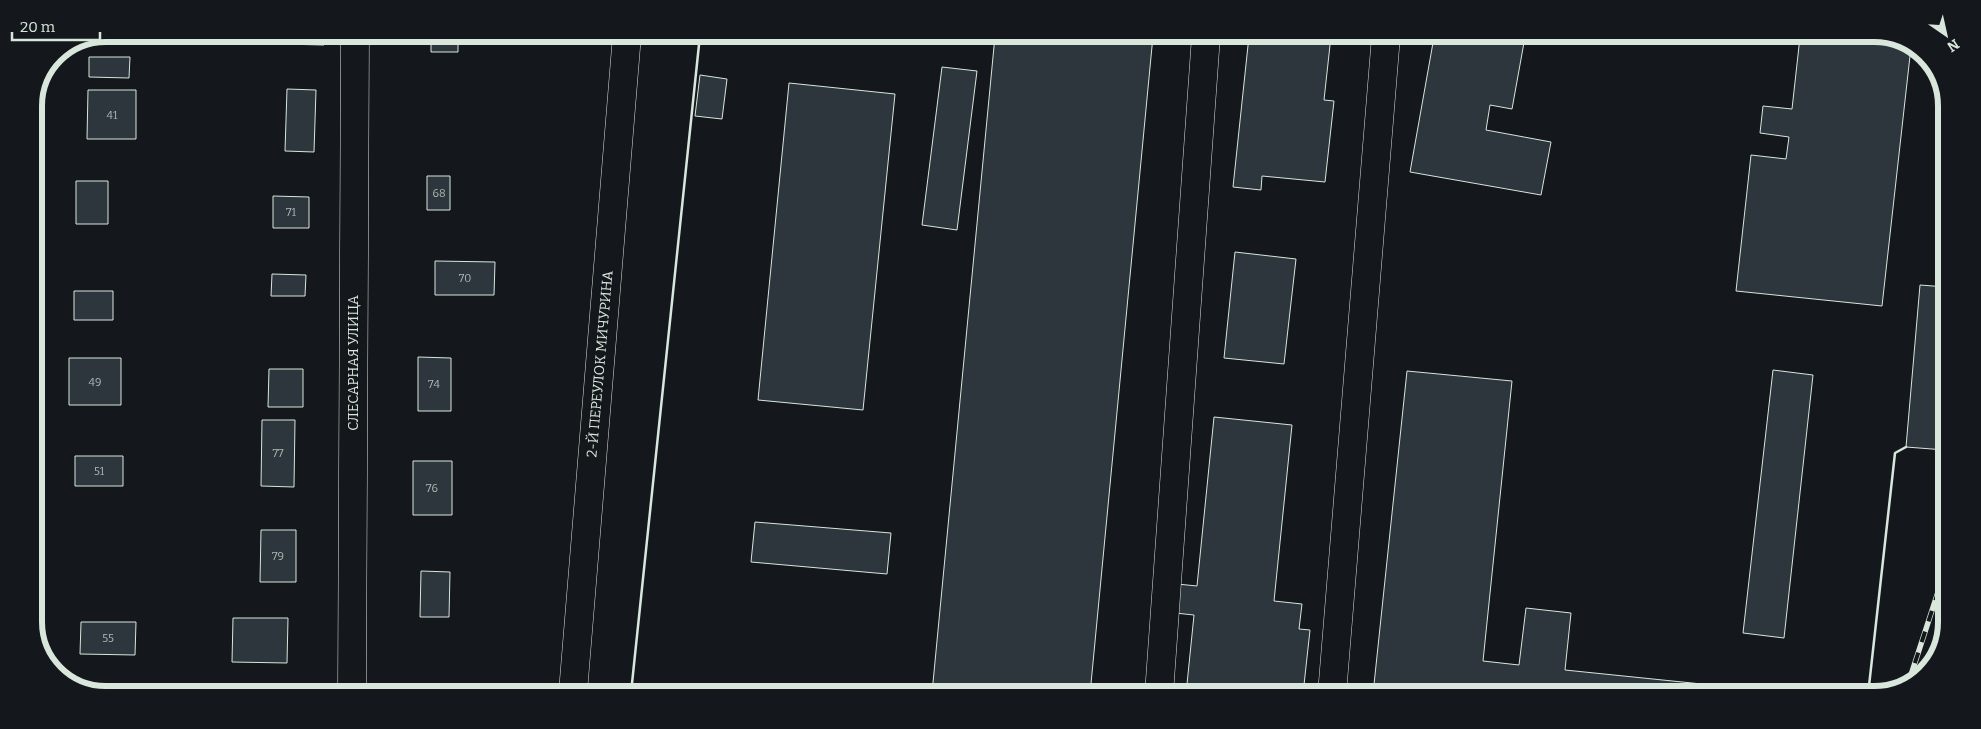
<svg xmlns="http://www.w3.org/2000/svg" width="1981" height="729" font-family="Bitter,serif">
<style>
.building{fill:#2c363c;stroke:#d8e6dc}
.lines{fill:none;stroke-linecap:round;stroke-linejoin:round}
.minor-casing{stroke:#d8e6dc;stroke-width:29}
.minor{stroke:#14181c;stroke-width:28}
.rail-casing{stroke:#d8e6dc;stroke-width:5.5}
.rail{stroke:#14181c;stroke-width:4;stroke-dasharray:11;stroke-linecap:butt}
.wall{stroke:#d8e6dc;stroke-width:2.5}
.labels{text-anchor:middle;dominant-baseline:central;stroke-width:4;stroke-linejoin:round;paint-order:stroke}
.number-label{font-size:11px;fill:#adbab4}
.street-label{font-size:14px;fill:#d8e6dc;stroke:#14181c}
.rim{fill:none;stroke:#d8e6dc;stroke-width:6}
</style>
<rect width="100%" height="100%" fill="#14181c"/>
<path class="building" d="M283 34H324V45L282 44Z
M431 34H458V52H431Z
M995 36H1153L1090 694 932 693Z
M1249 36H1331L1324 100 1334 101 1325 182 1262 176 1261 190 1233 187Z
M1434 37H1525L1512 109 1490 105 1486 130 1551 142 1541 195 1410 172Z
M1800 37 1897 38 1911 47 1882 306 1736 291 1751 155 1786 159 1789 137 1760 133 1763 106 1792 109Z
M89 57H130L129 78 89 77Z
M942 67 977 71 957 230 922 225Z
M700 75 727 79 722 119 695 116Z
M789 83 895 94 863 410 758 400Z
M287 89 316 90 314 152 285 151Z
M88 90H136V139H87Z
M427 176H450V210H427Z
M76 181H108V224H76Z
M273 196 309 197V228H273Z
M1235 252 1296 259 1284 364 1224 358Z
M435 261 495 262 494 295H435Z
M272 274 306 275 305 296H271Z
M1920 285 1946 287 1945 450 1906 447Z
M74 291H113V320H74Z
M418 357 451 358V411H418Z
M69 358H121V405H69Z
M269 369H303V407H268Z
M1773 370 1813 375 1784 638 1743 633Z
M1407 371 1512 381 1483 661 1519 665 1526 608 1571 613 1565 670 1780 692V695H1523L1524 690 1478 686 1477 694H1373Z
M1214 417 1292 425 1274 601 1302 604 1299 629 1310 630 1303 694H1186L1194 615 1175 613 1177 584 1197 586Z
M262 420H295L294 487 261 486Z
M75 456H123V486H75Z
M413 461H452V515H413Z
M755 522 891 533 887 574 751 562Z
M261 530H296V582H260Z
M421 571 450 572 449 617H420Z
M233 618H288L287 663 232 662Z
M81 622H136L135 655 80 654Z"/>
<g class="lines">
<defs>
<path id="minor" d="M352 692 355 34
M573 692 627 35
M1159 694 1206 36
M1332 694 1386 36"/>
</defs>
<use href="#minor" class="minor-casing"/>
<use href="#minor" class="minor"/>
<defs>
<path id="rail" d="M1908 684 1939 589 1944 568"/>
</defs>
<use href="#rail" class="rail-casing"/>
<use href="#rail" class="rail"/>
<path class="wall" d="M631 693 700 35
M1868 695 1895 453 1906 447"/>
</g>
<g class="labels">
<g class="number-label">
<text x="112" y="115">41</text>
<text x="439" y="193">68</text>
<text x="291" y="212">71</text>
<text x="465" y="278">70</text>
<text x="95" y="382">49</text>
<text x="434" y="384">74</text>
<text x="278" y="453">77</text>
<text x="99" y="471">51</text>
<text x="432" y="488">76</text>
<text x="278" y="556">79</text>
<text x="108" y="638">55</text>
</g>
<g class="street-label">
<text transform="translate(353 363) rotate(-90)">СЛЕСАРНАЯ УЛИЦА</text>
<text transform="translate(600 364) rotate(-85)">2-Й ПЕРЕУЛОК МИЧУРИНА</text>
</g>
</g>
<path d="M0 0H1981V729H0ZM106 42H1874A64 64 0 0 1 1938 106V622A64 64 0 0 1 1874 686H106A64 64 0 0 1 42 622V106A64 64 0 0 1 106 42Z" fill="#14181c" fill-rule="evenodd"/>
<path class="rim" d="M106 42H1874A64 64 0 0 1 1938 106V622A64 64 0 0 1 1874 686H106A64 64 0 0 1 42 622V106A64 64 0 0 1 106 42Z"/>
<g transform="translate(1946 35) rotate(146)" stroke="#14181c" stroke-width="4" paint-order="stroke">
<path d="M0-4L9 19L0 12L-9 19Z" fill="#d8e6dc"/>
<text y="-8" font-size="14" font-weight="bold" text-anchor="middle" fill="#d8e6dc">N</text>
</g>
<path d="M12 32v8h88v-8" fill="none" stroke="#d8e6dc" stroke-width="2.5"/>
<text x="20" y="32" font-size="15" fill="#d8e6dc" stroke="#14181c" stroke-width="4" paint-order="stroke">20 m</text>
</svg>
